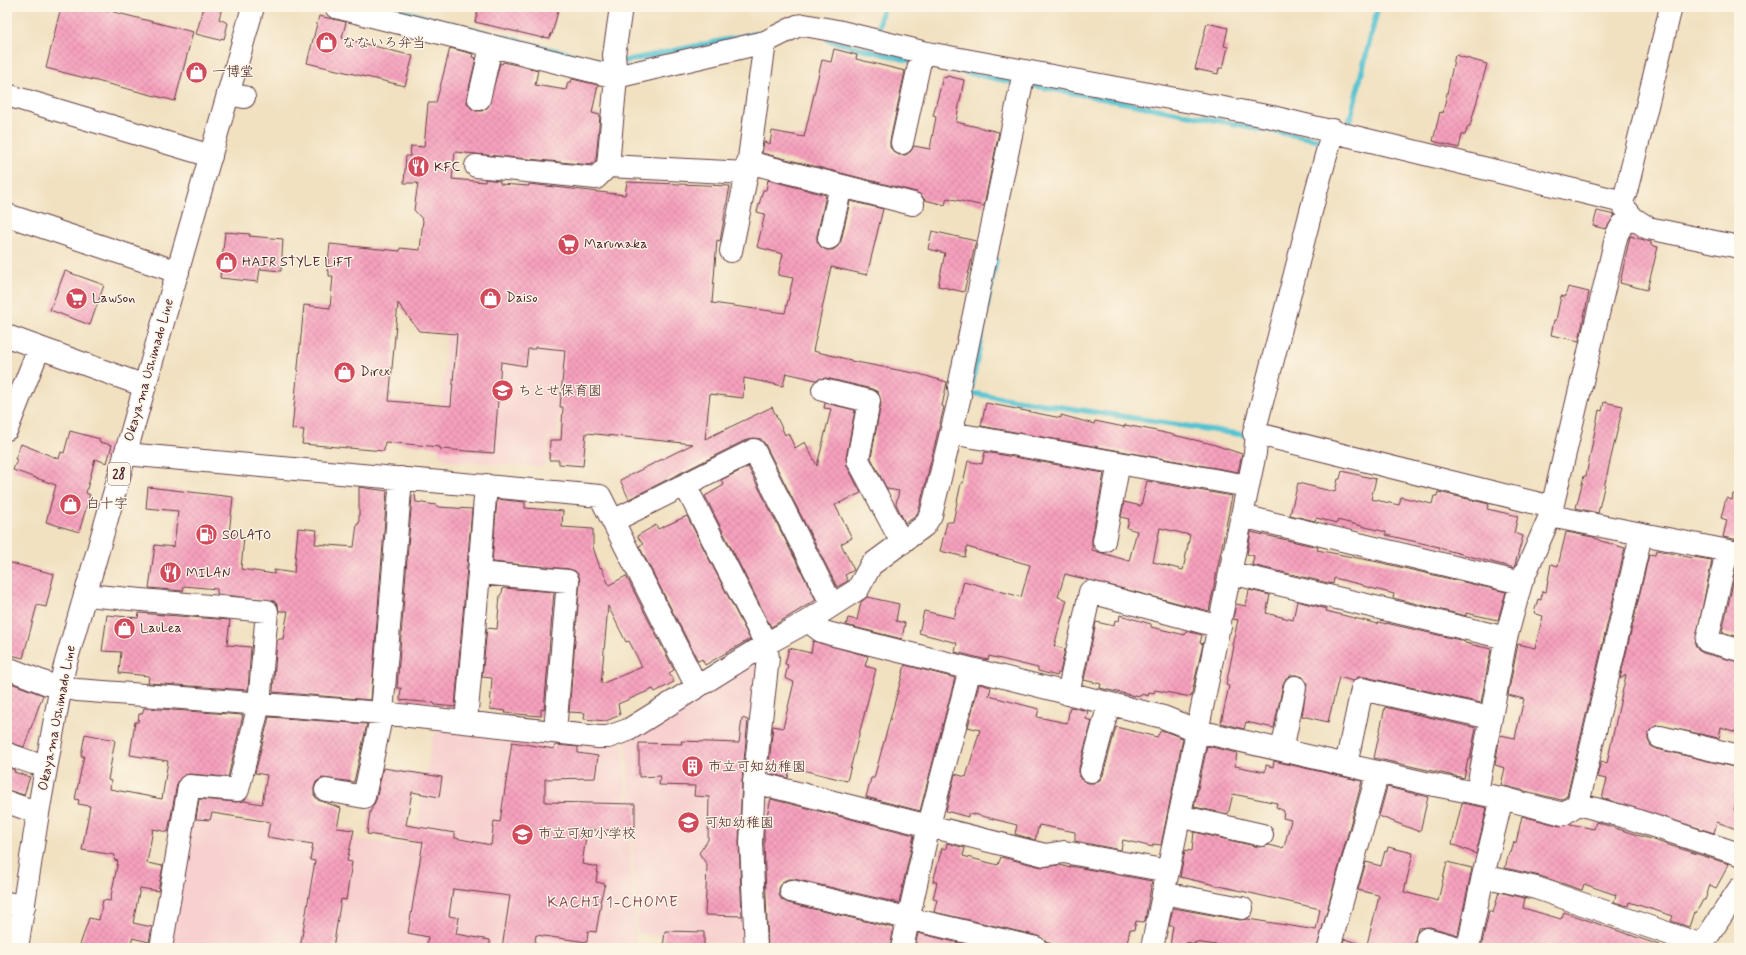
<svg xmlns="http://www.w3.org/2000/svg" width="1746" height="955" font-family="Mynerve,'Klee One',sans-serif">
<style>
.built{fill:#f7d0cf}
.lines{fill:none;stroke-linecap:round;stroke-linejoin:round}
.stream{stroke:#57c3d1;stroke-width:5.5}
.building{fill:url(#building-cross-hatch);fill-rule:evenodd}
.minor-casing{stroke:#633c42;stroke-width:24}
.major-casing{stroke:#633c42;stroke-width:24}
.minor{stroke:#fff;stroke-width:22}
.major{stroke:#fff;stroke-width:22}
.labels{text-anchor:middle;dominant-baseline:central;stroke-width:3;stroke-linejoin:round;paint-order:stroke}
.shield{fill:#fcf5e5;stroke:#7f5f63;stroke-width:1}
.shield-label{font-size:13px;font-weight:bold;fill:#4a1f2b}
.poi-label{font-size:14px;fill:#4a1f2b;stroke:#fcf5e5;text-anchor:start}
.street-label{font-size:14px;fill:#4a1f2b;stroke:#fcf5e5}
.neighbourhood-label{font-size:15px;letter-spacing:1px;fill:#864c5e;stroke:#fcf5e5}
</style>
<defs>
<pattern id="building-cross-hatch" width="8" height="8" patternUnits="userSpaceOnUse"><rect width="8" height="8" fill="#f6a0bd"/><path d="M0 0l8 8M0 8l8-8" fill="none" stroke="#d489a3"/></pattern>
</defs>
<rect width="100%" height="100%" fill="#fcf5e5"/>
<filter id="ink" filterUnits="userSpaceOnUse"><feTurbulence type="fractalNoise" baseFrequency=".025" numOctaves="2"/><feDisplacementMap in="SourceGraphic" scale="8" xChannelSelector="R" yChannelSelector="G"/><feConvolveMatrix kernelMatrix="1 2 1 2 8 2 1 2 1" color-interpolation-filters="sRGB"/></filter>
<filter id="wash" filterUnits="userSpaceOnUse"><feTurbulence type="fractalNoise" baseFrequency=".012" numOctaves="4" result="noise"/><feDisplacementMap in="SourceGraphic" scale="16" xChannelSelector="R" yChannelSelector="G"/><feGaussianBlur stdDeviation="0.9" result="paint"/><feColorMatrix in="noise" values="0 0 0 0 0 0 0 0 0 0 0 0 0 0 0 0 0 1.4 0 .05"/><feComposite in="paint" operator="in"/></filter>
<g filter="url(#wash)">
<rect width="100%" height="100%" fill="#f1e1c1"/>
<path class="built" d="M447 333 505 336 567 344 557 438 548 437 547 457 546 463 542 467 451 461 442 457 438 453Z
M760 661 748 947 638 933 626 740Z
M440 731 506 737 623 742 636 948H562L546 946 545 948H167L191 814 238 822 279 826 394 845 403 842 414 844 433 736Z"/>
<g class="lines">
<path class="stream" d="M385 7 609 64
M878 30 883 7
M828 40 916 62
M620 62 754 34
M925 64 1018 83
M1027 84 1325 141
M1349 124 1378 7
M970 393 1251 436
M970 395 996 260"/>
</g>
<g id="blocks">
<path class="building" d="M61 7H94L193 32 175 101 46 68Z
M204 7H222L219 19 228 23 224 39 221 38 220 40 196 34Z
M479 7H559L552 34 551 33 550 38 543 37V38L475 22Z
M319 16 346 22 342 38 413 56 405 86 307 63Z
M1207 23 1228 28 1224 46 1228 47 1223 68H1219L1218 74 1195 69Z
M450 48 473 54 472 57 476 58 467 97V103L471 108 476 111H482L488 107 500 63 502 64 503 62 538 70 535 85 566 90 568 82H571L572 79 598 85 592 113 600 115 596 160 591 165 455 152 452 179 485 182V179L500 181V184L529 186V184L625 195 627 182 730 186 720 241 717 240 712 303 785 313 793 278 778 275 783 254 757 247 765 214 757 212 763 190H766L768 180 826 195 817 236V242L821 247 826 250H833L838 246 841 241 850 201 883 209 867 275 831 267 813 351 851 360V361L919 374 947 382 942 406 944 407 919 510 915 517 905 523 896 504 899 491 887 489 871 458 881 403 878 392 872 389 826 378 816 380 786 373 783 386 744 378 743 398 710 394 705 439 772 407 785 435 788 433 795 448 805 442 817 466 831 409 824 408 825 403 855 410 846 458 847 466 861 493 835 505 852 538 841 544 854 570 845 575 848 581 837 587 765 444 761 439 754 438 748 439 629 499 620 480 693 444 586 433 583 466 559 464V460H549L550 440H561L563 407H560L565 350 535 347V349H528L526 366 501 362 494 453 440 449V447L385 442 384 451 302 444 304 430 292 429 304 305 330 308 333 276H329V271H327L330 244 400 251V248L420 250 423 220 414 210 418 183H404L406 156H410L411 146 424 147 428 103H436ZM398 303 419 331 457 334 451 406 389 401Z
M834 49 857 55 856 59 905 71 890 141V147L894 152 899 155H906L911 151 914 146 930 149 936 117 933 116 943 77 946 78 947 76 964 80 956 122 999 132 984 206 947 198 945 205 925 200 921 195 916 192 762 153 764 142 770 144 772 131 804 137 822 60 831 62Z
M1455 55 1487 64 1470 126H1468L1465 135H1462L1459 148 1433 141 1440 112 1443 113Z
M1597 211 1615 215 1606 229 1593 226Z
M932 231 976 241 964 292 938 286 945 253 928 249Z
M225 232 250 234 249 236 283 239 281 271 260 269 258 282 220 278Z
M1630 236 1651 242V245L1658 247 1647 290 1620 283Z
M65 271 104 285 90 325 50 310Z
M1568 287 1589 292 1579 341 1551 335 1554 320H1556L1561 296 1565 297Z
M1604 402 1623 406 1598 513 1576 508 1584 476H1586L1599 410 1602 411Z
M986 403 1061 418V415L1094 424 1095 421 1124 427 1125 425 1152 430 1212 444 1242 454 1238 472 981 426Z
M70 431 100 439 99 442 112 445 107 463 95 459 86 493 90 495 79 532 46 522 56 485 13 470 17 460 15 459 21 444 59 459 61 452 64 453Z
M985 452 1104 473 1092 539V550L1129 561 1137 531 1127 528 1129 519 1121 517 1124 502 1141 506 1147 481 1232 496 1209 611 1065 574 1058 597 1067 600 1054 646 1065 649 1060 673H1058L1057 676 1038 671V668L989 656 988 660 955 652 957 643 919 633 924 611 954 618 964 581 1021 597 1030 565 967 547 965 557 940 551 947 522H953L961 483H963L968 461 982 464ZM1160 528 1190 535 1183 570 1153 562Z
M748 467 816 600 771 627 705 496 724 485 721 480Z
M1342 471 1376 479 1371 499 1399 505 1401 497 1432 504 1434 496H1437L1438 492 1489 504 1487 509 1518 516 1514 533 1523 536 1514 568 1439 548V547L1386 535V532L1337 520V523L1316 518 1315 521 1290 515 1298 483 1335 492 1338 479H1340Z
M148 487 233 497 229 534 244 536 241 569 274 574V570L294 573 298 528 317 530 315 544 354 547 357 524H359V487L387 491 371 700 273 692 277 641 279 639H283L288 611H279L278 605 274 601 217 594V589L184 586 183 591 149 588 155 545 174 547 178 511 146 508Z
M1733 494 1739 495V540L1723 537 1727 520 1721 518 1726 498 1732 500Z
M415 495 416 502 436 505 438 507 472 509 455 707 435 705 434 703 400 700 401 688H397L412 496Z
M497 499 525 502V508L563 511 562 527 593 529V547L600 568 601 567 609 585 626 576 674 670 669 673 674 682 655 692 653 689 618 704 620 715 606 721 584 719 585 713 569 712 580 582 579 576 575 571 569 569 492 562ZM608 606 626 642 629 641 642 667 601 684Z
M687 516 750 639 705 665 702 659 698 661 696 657 639 546 643 544 637 536 656 525 658 529Z
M1251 532 1318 547 1317 550 1378 562 1506 592 1498 620 1466 613V616L1393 598 1394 594 1363 586V585L1334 578 1333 584 1252 565 1254 556 1247 554Z
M1566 532 1593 537 1601 541 1625 548 1567 796 1561 800 1501 785 1505 768 1495 765 1500 735 1515 738 1524 699 1508 695 1518 644 1535 648 1543 616 1534 613 1538 599 1541 600 1542 591 1546 592 1551 564 1558 566Z
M1657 550 1692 558 1693 557 1712 560 1695 644 1698 650 1703 653 1739 662V731L1736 730V732L1721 727 1719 738 1657 725 1651 729 1648 734V740L1651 746 1657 749 1738 768 1736 778 1739 779V791L1734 810 1739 812V830L1717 822 1714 833 1602 798 1607 779 1597 777 1601 761 1607 763 1626 675 1620 679 1649 554 1655 555Z
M7 562 54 574 46 607 37 605 23 658 7 654Z
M1737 565H1739V637L1722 632Z
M503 588 554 592 544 710 541 709V716L505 713 506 711 490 709 492 678 482 677 487 628 497 629 500 595 502 593Z
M1249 590 1270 595 1266 613 1293 620 1297 601 1327 609 1326 611 1378 624 1379 622 1386 624V623L1460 640 1465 642V643L1491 649 1481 703 1365 677H1358L1353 681 1339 677 1328 722 1302 716 1307 683 1303 677 1297 675H1291L1286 678 1283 684 1274 728 1246 722 1244 729 1221 723 1229 686 1226 685 1234 646H1232L1238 620 1233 619 1236 604 1246 606Z
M867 597 899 604 896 621 905 623 902 639 846 625 848 618 857 620 861 602Z
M139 613 230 620 227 645 251 647 248 690 148 683 149 676 119 673 121 652 102 651 107 615 138 618Z
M1120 615 1151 624V627L1185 635 1186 631 1202 635 1200 643 1203 644 1191 697 1155 690 1154 693 1149 692 1148 696 1142 694 1141 696 1135 695V696L1100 688 1101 684 1084 680 1096 622 1114 626 1115 620 1119 621Z
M813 641 868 656 865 666 876 669 847 781 790 767 788 778 768 773 773 726 783 728 794 682 785 678 788 665 785 664 789 648 811 653Z
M905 665 955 678 920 811 866 797 871 778H874Z
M11 683 43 695 24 747 7 742V696Z
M979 684 991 687 989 696 1039 709 1037 717 1067 723 1070 707 1088 711 1086 719 1092 721 1079 768V775L1082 780 1088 783H1095L1100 780 1103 775 1116 727 1157 737 1161 730 1183 738 1161 845 1153 844V847L1123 840 1121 850 1075 841V832L1039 825 1035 840 1015 834 1017 825 974 814V815L968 814V817L946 811 955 774 966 777 980 730 968 727Z
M1385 707 1476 728 1470 759H1468L1464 778 1374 758Z
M144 708 243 715 228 777 190 774 184 775 177 784 168 832 153 829 147 863 163 866 158 891 140 888 133 923 152 927 149 942 132 938 131 948H79L89 918 99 920 103 900 110 901 118 861 114 860 115 855 82 850 90 806 78 804 79 800 75 799 84 756H81L85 734 115 740 108 780 111 781 110 789 162 799 168 761 130 755 135 722H138L139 714H142Z
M269 717 367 724 354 782 322 778 316 782 314 788V795L318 800 341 808 337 828 354 830 347 861 352 862 346 900 341 899 333 948H300L315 861 310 860 313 844 267 837 270 822 212 813 210 820 196 819 199 799 237 802 244 801 262 804 267 775 255 773Z
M742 718 748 720 742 781 739 842 742 916 705 915 707 865 699 853 708 840 709 797 694 796 695 786 659 785 660 776 639 777V743L682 744 681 741 739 743Z
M512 742 554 749 555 745 578 747V753L598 756 595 778 545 779V802L635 804V830H587L582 864 598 867 596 882 605 884 600 902 601 903 596 932 588 931 587 942 536 935 534 948H502L510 896 453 889 449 916 459 918 456 934 490 940V948H426L428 937 408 933 423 842 367 834 370 812 376 800 383 768 442 777 439 797 412 792 406 825 455 833V838L491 845 494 821 500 822Z
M1207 746 1237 753 1235 766 1265 772 1266 765 1273 767 1274 761 1362 781 1317 948H1223L1224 946 1195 942V944L1187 942 1186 948 1170 946 1173 926H1169L1173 908 1240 920 1248 919 1316 930 1320 909 1180 877 1185 850 1192 851 1194 832 1259 847 1269 845 1281 848 1284 847 1291 820 1283 818 1284 811 1276 807 1277 803 1233 794 1228 814 1194 807Z
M7 767 15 770 14 772 30 777 24 795 7 790Z
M1387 787 1428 797 1420 832 1379 816Z
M771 799 914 835 899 903 794 879H788L782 882 779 889V895L782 900 788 903 894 928 890 948H768L764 843V828Z
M1462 803 1487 808 1476 854 1452 844Z
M1522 816 1560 826 1570 824 1594 829 1596 822 1729 864 1716 888 1710 885 1705 900H1703L1696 913 1694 912 1689 927 1671 921 1673 916 1629 902 1628 906 1614 902 1616 895 1584 884 1582 890 1540 876 1505 868 1509 852 1511 853 1514 842 1516 843Z
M947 843 965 848 963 856 998 865 1001 857 1042 867 1060 865 1070 868V866L1152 881 1145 920 1144 922 1136 921 1134 930 1130 929 1126 948H1063L1046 942 1039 936 934 912 937 900 933 899 937 882H933L942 848 946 849Z
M1388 847 1413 853 1404 892 1438 901 1447 862 1472 868 1458 935 1430 927 1418 928 1413 948H1366L1379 897 1378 895 1358 890 1366 862 1381 866 1385 851 1387 852Z
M1499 892 1525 898 1523 908 1561 919 1564 912 1659 945V948H1481L1489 911 1493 913Z
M665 931 704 932V948H663Z
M918 933 971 946V948H915Z
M1344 939 1358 943 1357 948H1342Z"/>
</g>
</g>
<g filter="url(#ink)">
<use href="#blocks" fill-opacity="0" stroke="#633c42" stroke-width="1"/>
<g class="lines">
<defs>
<path id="minor" d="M336 7 616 77 765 42 797 26 804 25 837 31 922 52 1272 117 1615 200 1621 203 1633 218 1648 228 1739 247
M228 94 244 97
M7 95 211 156
M479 99 491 47
M1333 130 1316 192 1254 433 1552 507
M902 143 922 52
M748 162 913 204
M476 166 596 178 608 166 747 173 765 42
M608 166 616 77 614 55 621 7
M1621 203 1626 192 1671 7
M7 215 178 272
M829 238 841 186
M731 251 747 173
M7 336 145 386
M823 390 869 401 858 460 902 543
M7 429 39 348
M951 433 1248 486
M125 454 600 496 697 687
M486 485 479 573 568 581 555 731
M685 485 766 644 768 658 754 782 751 843 756 948
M1242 516 1521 583
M1550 516 1739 553
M613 521 754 450 832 605
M1104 541 1119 463
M1727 551 1707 641 1739 650
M1231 573 1506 638
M85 595 267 611 259 704 238 790 189 786 161 948
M808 621 821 631 831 634 1163 717 1198 731 1434 785 1502 798 1563 814 1578 804 1641 535
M7 668 48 684 77 690 382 713 598 737H608L628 730 766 644 808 621 858 589 871 565 924 526 931 515 960 396 959 387 1024 72
M1068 694 1090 592 1220 627
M466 722 479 573
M1660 737 1739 756
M1282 750 1295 687
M7 754 33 763 46 765
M1346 765 1362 689 1491 718
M1091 771 1109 704
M754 782 1045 855 1064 852 1168 871
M326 790 364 797 382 713 401 478
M1477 792 1506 638 1521 583 1550 516 1617 234 1623 224 1633 218
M1502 798 1483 876 1536 888 1702 945
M7 802 38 813
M1578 804 1632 819 1739 854
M1179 816 1262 835
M791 891 1036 948
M1163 893 1242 908
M7 903 24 906
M1427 939 1459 948
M902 948 929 825 970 669
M1152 948 1255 453 1257 434
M1329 948 1378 772
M1468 948 1483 876
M1700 948 1739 889"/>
<path id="major" d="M17 948 38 813 64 669 253 7"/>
</defs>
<use href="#minor" class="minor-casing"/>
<use href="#major" class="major-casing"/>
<use href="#minor" class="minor"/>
<use href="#major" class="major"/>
</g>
</g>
<defs>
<symbol id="shop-disc" viewBox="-11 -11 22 22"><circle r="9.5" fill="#d1495b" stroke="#fcf5e5"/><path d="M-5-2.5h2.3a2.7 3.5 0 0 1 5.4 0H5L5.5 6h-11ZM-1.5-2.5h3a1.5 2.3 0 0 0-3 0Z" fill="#fff"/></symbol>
<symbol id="restaurant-disc" viewBox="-11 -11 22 22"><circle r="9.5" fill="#d1495b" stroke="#fcf5e5"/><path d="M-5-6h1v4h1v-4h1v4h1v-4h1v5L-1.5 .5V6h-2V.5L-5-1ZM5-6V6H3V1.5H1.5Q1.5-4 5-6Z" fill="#fff"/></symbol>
<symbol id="supermarket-disc" viewBox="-11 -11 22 22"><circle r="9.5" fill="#d1495b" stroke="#fcf5e5"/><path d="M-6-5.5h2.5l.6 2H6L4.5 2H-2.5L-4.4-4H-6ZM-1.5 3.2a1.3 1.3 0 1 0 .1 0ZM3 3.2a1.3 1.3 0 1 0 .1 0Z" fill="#fff"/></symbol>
<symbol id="school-disc" viewBox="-11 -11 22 22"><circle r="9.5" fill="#d1495b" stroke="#fcf5e5"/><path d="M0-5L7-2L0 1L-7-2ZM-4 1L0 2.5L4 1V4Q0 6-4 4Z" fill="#fff"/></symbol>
<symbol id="fuel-disc" viewBox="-11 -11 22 22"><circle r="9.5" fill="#d1495b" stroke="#fcf5e5"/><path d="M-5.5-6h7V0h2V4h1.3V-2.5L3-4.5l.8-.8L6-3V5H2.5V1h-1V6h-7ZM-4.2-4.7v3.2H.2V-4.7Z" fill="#fff"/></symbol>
<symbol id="building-disc" viewBox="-11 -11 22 22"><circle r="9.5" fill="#d1495b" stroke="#fcf5e5"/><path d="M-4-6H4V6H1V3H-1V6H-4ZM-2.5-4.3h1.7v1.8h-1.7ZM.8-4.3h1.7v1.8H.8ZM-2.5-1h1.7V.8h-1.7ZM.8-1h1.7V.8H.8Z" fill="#fff"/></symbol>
</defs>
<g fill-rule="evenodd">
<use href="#shop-disc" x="314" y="30" width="25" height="25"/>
<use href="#shop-disc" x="184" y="60" width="25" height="25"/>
<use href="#restaurant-disc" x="406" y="154" width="25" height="25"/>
<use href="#supermarket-disc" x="556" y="232" width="25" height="25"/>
<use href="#shop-disc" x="214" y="250" width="25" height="25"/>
<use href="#supermarket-disc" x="64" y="286" width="25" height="25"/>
<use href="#shop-disc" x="478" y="286" width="25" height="25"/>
<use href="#shop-disc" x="332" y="360" width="25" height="25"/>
<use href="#school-disc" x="490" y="378" width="25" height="25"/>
<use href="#shop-disc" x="58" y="492" width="25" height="25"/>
<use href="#fuel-disc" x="194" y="522" width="25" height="25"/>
<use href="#restaurant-disc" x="158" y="560" width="25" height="25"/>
<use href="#shop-disc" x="112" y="616" width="25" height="25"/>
<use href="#building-disc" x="680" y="754" width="25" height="25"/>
<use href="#school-disc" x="676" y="810" width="25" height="25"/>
<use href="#school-disc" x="510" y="822" width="25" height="25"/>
</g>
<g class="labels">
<rect class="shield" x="108" y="463" width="22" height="22" rx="3"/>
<g class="shield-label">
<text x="119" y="474">28</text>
</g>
<g class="poi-label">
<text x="342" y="43">なないろ弁当</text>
<text x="212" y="72">一博堂</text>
<text x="434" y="167">KFC</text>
<text x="584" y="244">Marunaka</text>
<text x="242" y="262">HAIR STYLE LiFT</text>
<text x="92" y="298">Lawson</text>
<text x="506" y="298">Daiso</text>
<text x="360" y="372">Direx</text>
<text x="518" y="391">ちとせ保育園</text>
<text x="86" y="504">白十字</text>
<text x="222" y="535">SOLATO</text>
<text x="186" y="573">MILAN</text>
<text x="140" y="628">LauLea</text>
<text x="708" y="767">市立可知幼稚園</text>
<text x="704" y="823">可知幼稚園</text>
<text x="538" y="834">市立可知小学校</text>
</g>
<g class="street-label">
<text transform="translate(149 370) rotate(-74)">Okayama Ushimado Line</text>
<text transform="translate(57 718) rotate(-79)">Okayama Ushimado Line</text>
</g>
<g class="neighbourhood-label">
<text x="613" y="903">KACHI 1-CHOME</text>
</g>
</g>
<rect width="1746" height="955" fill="none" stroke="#fcf5e5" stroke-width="24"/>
</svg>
